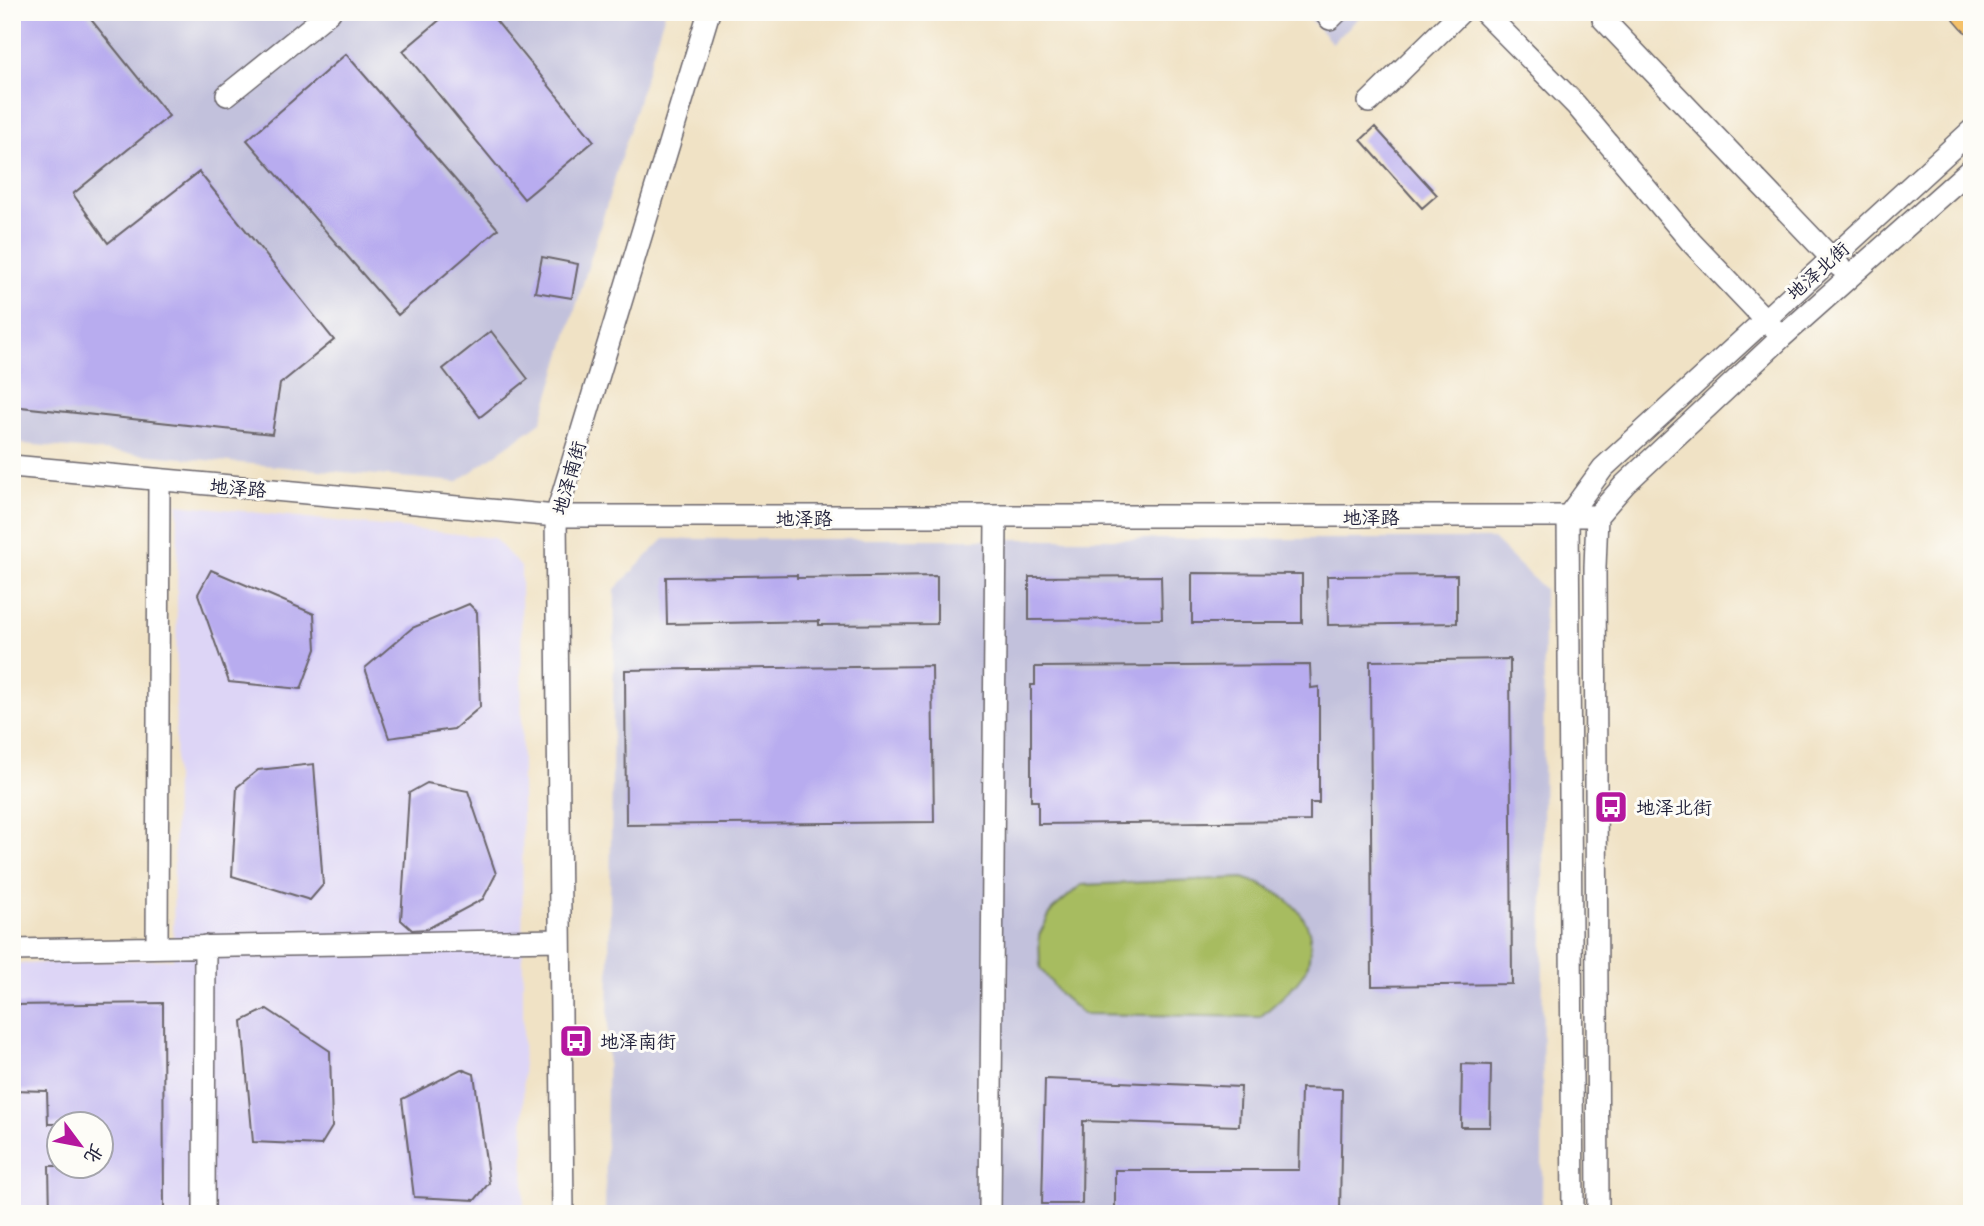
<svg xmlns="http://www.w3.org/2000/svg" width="1984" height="1226" font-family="'Shantell Sans','LXGW WenKai TC',sans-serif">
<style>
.built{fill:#ddd5f6;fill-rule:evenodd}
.industrial{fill:#c2c1dc}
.green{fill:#a7bc61;stroke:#646f4e;stroke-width:2}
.building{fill:#b8acef}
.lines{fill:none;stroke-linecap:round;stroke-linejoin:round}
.minor-casing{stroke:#6a656b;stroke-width:24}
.major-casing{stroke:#6a656b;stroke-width:29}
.minor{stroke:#fff;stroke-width:21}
.major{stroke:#f5c16b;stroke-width:26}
.labels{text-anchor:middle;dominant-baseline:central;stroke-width:6;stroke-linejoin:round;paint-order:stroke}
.street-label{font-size:19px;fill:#22223b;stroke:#fdfcf7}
.poi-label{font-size:19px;fill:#22223b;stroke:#fdfcf7;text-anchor:start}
</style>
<rect width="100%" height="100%" fill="#fdfcf7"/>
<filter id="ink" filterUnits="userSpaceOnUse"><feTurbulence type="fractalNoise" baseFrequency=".0143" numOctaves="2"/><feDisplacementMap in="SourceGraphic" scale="14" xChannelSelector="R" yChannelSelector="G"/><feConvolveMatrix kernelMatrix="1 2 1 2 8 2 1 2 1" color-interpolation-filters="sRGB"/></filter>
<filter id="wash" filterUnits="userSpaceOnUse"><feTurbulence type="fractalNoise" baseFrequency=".00686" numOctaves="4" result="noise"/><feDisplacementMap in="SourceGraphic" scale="28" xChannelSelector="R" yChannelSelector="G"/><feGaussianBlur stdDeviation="1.57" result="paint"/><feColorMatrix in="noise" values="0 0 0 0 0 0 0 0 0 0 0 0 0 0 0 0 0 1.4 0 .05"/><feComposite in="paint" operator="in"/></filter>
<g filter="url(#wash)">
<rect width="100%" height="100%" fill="#f0e2c5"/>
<path class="built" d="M178 504 494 538 521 567 524 1214H12V964L173 959ZM60 1124H102V1166H60Z"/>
<path class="industrial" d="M12 12H665L541 422 457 482 12 443Z
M1304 12H1365L1332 43Z
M664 539H1493L1544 589 1542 1214H605L615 589Z"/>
<path class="green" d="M1243 878C1276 888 1315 911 1310 950 1309 957 1309 966 1305 971 1293 989 1276 1003 1260 1017L1083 1014 1061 995 1040 968 1039 935 1052 910 1081 885Z"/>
<g id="blocks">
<path class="building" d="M12 12H85L169 116 73 194 108 243 199 172 334 340 280 384 272 434 12 406Z
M449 12H489L594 141 524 199 403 51Z
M346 54 498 229 398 315 247 140Z
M1375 127 1437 195 1422 208 1361 140Z
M542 257 578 264 572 298 535 292Z
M491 331 528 379 480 417 443 369Z
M211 570 314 614 316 649 301 689 229 682 198 594Z
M1192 573 1302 574V623H1192Z
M797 575V578L937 576V624L819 625V621L667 624 666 577Z
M1457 575V623L1328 625 1327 576Z
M1161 576 1162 619 1029 620V577Z
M469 604 477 612 480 707 454 729 389 738 365 668 412 628Z
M1510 659 1512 984 1372 986 1370 661Z
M1310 665 1311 688 1319 687V803H1310V821L1038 824V801H1031V685H1035V667Z
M932 666 934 822 626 825 625 670Z
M314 764 323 885 310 900 232 876 237 787 258 770Z
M427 783 468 791 496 874 483 899 427 929 412 930 401 920 409 793Z
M163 1003 164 1214H50L49 1166H102V1124H48L47 1091 12 1090V1005Z
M267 1009 330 1051 332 1127 321 1145 253 1142 242 1021Z
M1462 1064 1491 1065 1490 1127H1461Z
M461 1069 474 1074 489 1183 475 1200 414 1197 402 1099Z
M1045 1079 1241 1087 1239 1126 1083 1121 1082 1204H1042Z
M1301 1088 1342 1089 1340 1214H1115V1170H1299Z"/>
</g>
</g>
<g filter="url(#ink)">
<use href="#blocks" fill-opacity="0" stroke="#6a656b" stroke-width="2"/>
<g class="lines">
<defs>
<path id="minor" d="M1324 12 1330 19 1337 12
M1484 12 1576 105 1691 242 1773 328
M1603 19 1840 267
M227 95 330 12
M1369 102 1461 12
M12 466 556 516H1597
M157 947 159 482
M12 950 560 940
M204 1214 205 946
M563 1214 556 516 709 12
M990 1214 996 518
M1573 1214 1568 516 1603 468 1972 130
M1598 1214 1595 567 1597 516 1625 484 1782 337 1972 168"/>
<path id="major" d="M1965 12 1972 20"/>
</defs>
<use href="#minor" class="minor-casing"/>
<use href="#major" class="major-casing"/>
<use href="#minor" class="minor"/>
<use href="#major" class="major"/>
</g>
</g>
<defs>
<symbol id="bus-square" viewBox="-11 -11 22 22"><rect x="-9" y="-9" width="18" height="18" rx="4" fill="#b5179e" stroke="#fdfcf7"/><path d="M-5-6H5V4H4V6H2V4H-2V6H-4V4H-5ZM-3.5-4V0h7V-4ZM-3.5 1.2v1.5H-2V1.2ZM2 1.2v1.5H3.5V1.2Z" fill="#fff"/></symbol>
</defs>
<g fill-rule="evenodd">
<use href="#bus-square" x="1592" y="788" width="38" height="38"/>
<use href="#bus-square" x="557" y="1022" width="38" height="38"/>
</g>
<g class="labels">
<g class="street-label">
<text transform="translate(1818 271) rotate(-42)">地泽北街</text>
<text transform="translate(569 478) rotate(-74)">地泽南街</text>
<text transform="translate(238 488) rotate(5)">地泽路</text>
<text x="1371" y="517">地泽路</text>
<text x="804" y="518">地泽路</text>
</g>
<g class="poi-label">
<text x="1636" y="807">地泽北街</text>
<text x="600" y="1041">地泽南街</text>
</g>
</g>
<rect width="1984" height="1226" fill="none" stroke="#fdfcf7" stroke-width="42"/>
<g transform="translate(80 1145) rotate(122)"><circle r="33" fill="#fdfcf7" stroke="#a5a5ac" stroke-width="2"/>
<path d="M0-5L12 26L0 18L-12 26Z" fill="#b5179e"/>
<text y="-10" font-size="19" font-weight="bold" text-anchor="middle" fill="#22223b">北</text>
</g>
</svg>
